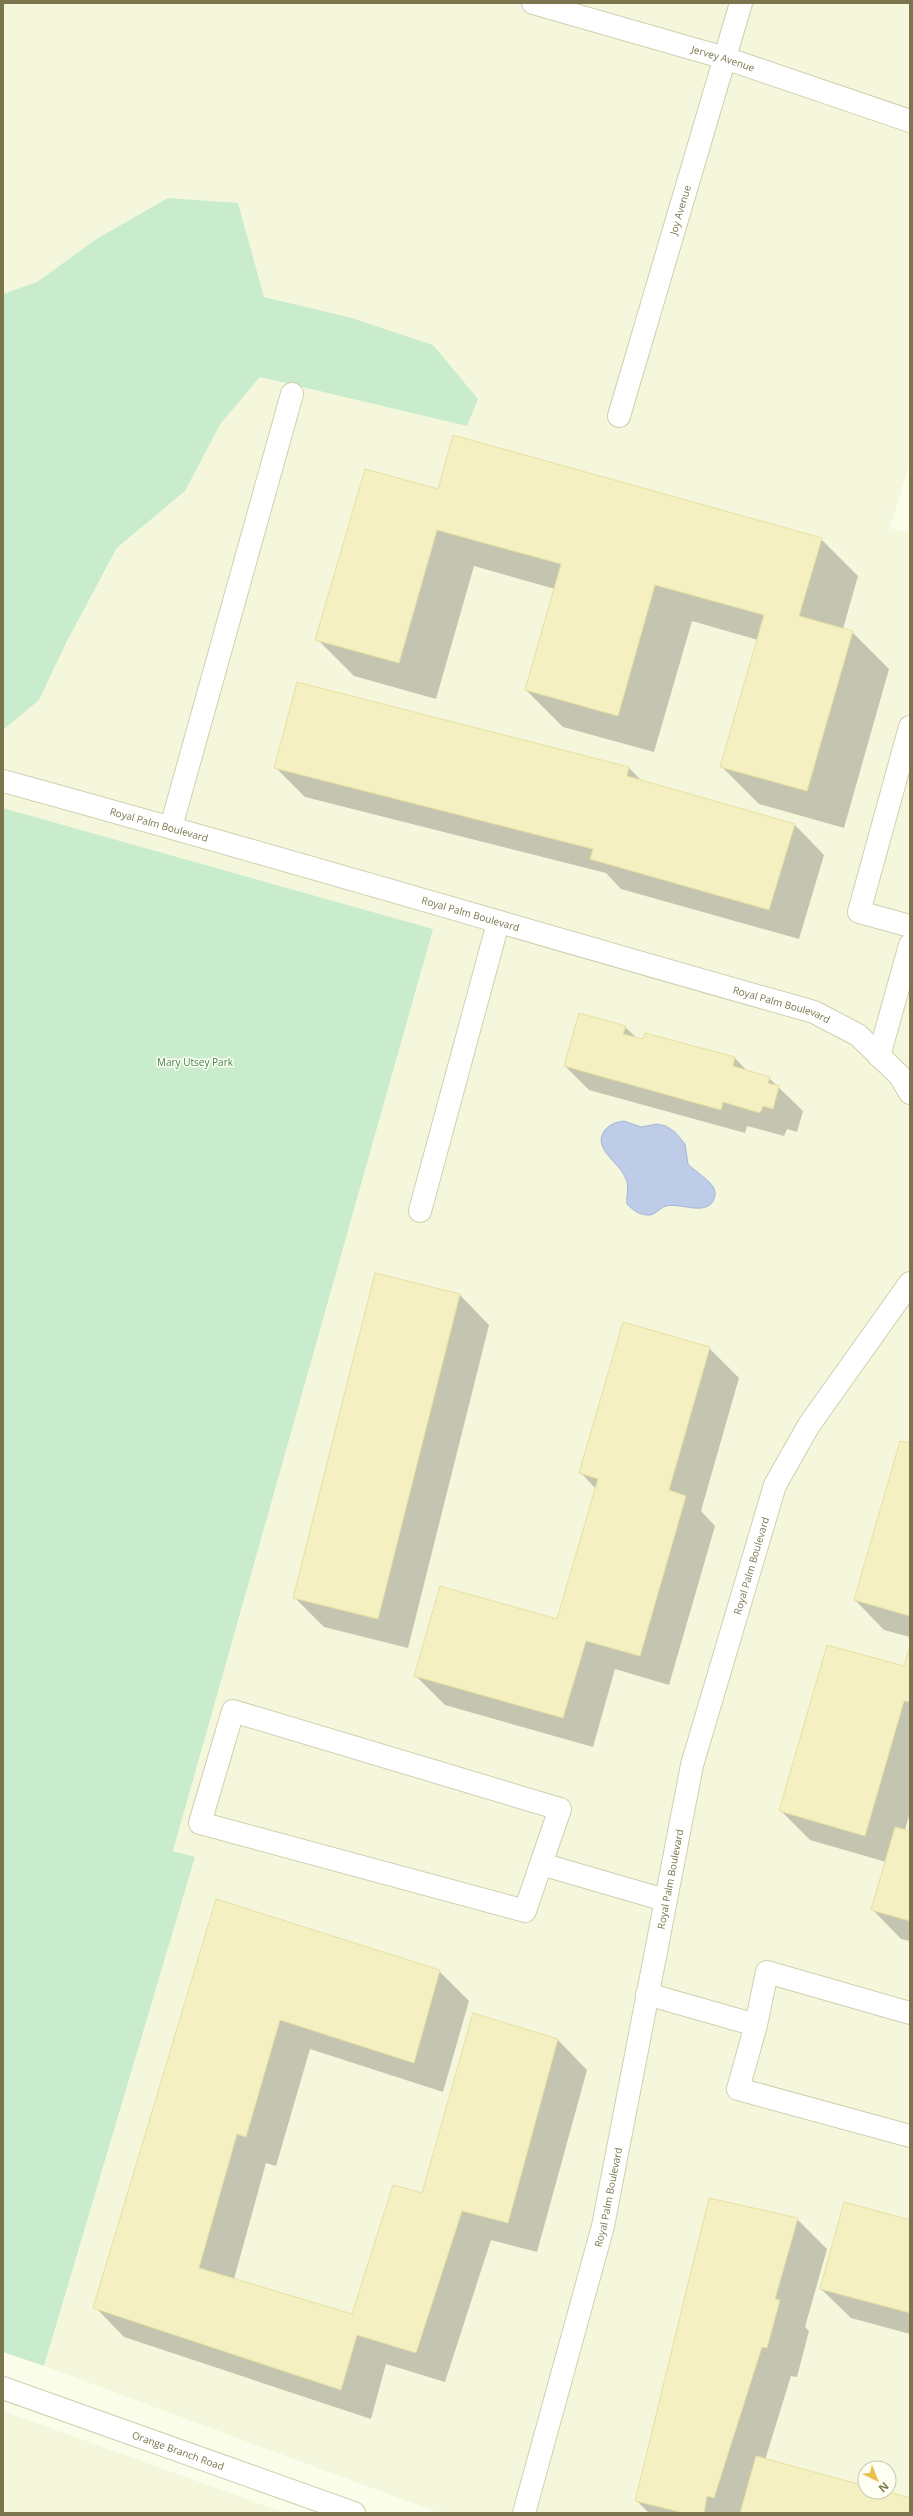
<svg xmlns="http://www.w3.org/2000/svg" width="913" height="2516" font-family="'Open Sans',sans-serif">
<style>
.residential{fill:#f5f7dc;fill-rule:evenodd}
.green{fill:#c8eccc}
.water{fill:#becce8;stroke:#a3b5da}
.shadow{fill:#0003}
.building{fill:#f4f0c1;stroke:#e7e0a1}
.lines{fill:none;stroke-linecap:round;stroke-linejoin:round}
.lane-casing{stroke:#d1cfaf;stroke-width:24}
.street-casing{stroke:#d1cfaf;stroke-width:24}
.lane{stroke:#fff;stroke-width:22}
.street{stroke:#fff;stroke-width:22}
.labels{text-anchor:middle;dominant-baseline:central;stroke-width:3;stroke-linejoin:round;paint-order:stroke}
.street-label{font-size:10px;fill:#7a754c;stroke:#fdfff2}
.park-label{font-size:10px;fill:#438051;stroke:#fdfff2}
</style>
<rect width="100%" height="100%" fill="#fbfdeb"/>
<path class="residential" d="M3 3H910V461L890 528 910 533V2513H439L44 2366 195 1857 173 1851 432 929 3 808V730L39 700 66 643 118 548 185 491 221 423 260 377 467 426 433 345 352 318 264 297 238 203 168 198 98 238 37 282 3 294ZM865 2468H889V2492H865Z
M3 2411 286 2513H3Z"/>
<path class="green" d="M168 198 238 203 264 297 352 318 433 345 478 399 467 426 260 377 221 423 185 491 117 548 66 643 39 700 3 730V294L37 282 98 238Z
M3 808 433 929 173 1851 195 1857 44 2366 3 2352Z"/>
<path class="water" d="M624 1121 641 1127 657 1124 666 1126 675 1132 685 1144 688 1164C695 1172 717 1183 715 1195 711 1219 680 1202 666 1206 659 1208 655 1216 648 1215 639 1215 633 1210 627 1204 626 1194 630 1186 625 1177 619 1162 591 1148 605 1130 610 1124 616 1122 624 1121Z"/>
<path class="shadow" d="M438 490 821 539 858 576 843 629 852 632 889 669 844 828 759 804 722 767 758 640 692 621 654 752 563 727 526 690 555 589 474 566 436 699 354 676 317 639Z
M275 767 629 768 642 781 795 825 824 855 799 939 621 889 606 873 305 797Z
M625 1027 637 1038 735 1058 748 1072 769 1078 803 1111 797 1132 787 1129 784 1136 747 1126 745 1133 589 1090 565 1066Z
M460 1295 489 1325 408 1648 324 1627 295 1598Z
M709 1348 739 1378 701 1511 715 1526 669 1685 615 1669 593 1747 445 1705 416 1676 558 1621 596 1489 581 1473Z
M910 1444V1637L884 1630 855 1600Z
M910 1649V1812L905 1830 910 1832V1941L901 1939 872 1909 886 1862 810 1840 780 1810 905 1668Z
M216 1900 439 1971 469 2001 443 2092 310 2049 276 2166 266 2163 234 2279 352 2315 423 2194 474 2014 558 2040 587 2070 537 2252 491 2240 445 2382 386 2364 371 2419 124 2337 95 2307Z
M797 2219 827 2249 805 2327 809 2331 797 2377 791 2376 765 2460 865 2487V2492H884L910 2499V2513H649L637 2501Z
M910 2221V2334L851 2318 821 2289Z"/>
<path class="building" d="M453 435 822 538 799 616 853 631 807 791 720 767 764 615 655 585 618 716 525 690 561 564 437 530 399 663 315 640 365 469 438 489Z
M297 682 629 767 627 776 795 824 769 910 590 859 593 849 274 768Z
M579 1013 626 1026 623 1034 643 1039 645 1033 735 1057 733 1066 770 1077 768 1083 779 1086 773 1109 763 1106 760 1113 723 1102 721 1110 564 1066Z
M375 1273 460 1294 378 1619 293 1598Z
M623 1322 710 1347 669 1490 686 1496 640 1656 586 1641 563 1718 414 1676 440 1586 557 1619 598 1479 579 1473Z
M900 1441 910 1443V1616L854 1600Z
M827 1645 904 1666 910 1646V1702L904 1701 865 1836 779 1811Z
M895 1827 910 1831V1921L871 1910Z
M216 1899 440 1970 414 2063 280 2020 246 2137 237 2134 199 2268 352 2314 393 2185 422 2193 473 2013 558 2039 508 2223 462 2211 416 2353 357 2335 341 2390 93 2308Z
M709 2198 798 2218 775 2299 780 2300 767 2348 762 2347 714 2498 707 2496 704 2513H684L635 2501Z
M844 2202 910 2220V2313L820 2289Z
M756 2456 865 2486V2492H888L910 2498V2513H740Z"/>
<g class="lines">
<defs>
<path id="lane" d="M910 727 859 912 910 926
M171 827 292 394
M879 1056 910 945
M420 1211 498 923
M541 1864 560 1809 233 1711 200 1823 525 1911 541 1864 665 1900
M647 1994 756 2025 738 2089 910 2136
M756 2025 767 1972 910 2013"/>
<g id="street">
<path id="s1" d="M533 3 725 58 910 121"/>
<path id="s2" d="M619 416 741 3"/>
<path id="s3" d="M3 781C274 855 544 936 814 1012L858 1035 900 1076 910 1093"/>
<path id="s4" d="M3 2388 354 2513"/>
<path id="s5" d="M524 2513 603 2226 692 1765 775 1485 809 1425 910 1283"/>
</g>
</defs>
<use href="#lane" class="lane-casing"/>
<use href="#street" class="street-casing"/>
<use href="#lane" class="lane"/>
<use href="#street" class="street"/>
</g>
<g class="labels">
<g class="street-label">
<text stroke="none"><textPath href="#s1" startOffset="198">Jervey Avenue</textPath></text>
<text stroke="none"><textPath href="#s2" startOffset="215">Joy Avenue</textPath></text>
<text stroke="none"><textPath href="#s3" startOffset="162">Royal Palm Boulevard</textPath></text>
<text stroke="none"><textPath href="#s3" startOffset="486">Royal Palm Boulevard</textPath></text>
<text stroke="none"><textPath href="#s3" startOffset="810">Royal Palm Boulevard</textPath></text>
<text stroke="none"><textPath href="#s5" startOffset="975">Royal Palm Boulevard</textPath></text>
<text stroke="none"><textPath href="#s5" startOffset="651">Royal Palm Boulevard</textPath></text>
<text stroke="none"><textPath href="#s5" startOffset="327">Royal Palm Boulevard</textPath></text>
<text stroke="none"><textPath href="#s4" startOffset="186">Orange Branch Road</textPath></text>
</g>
<g class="park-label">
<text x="195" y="1062">Mary Utsey Park</text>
</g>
</g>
<rect width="913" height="2516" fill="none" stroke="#7a754c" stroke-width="8"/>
<g transform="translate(877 2480) rotate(137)"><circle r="19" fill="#fdfff2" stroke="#c9c8b0"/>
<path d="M0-3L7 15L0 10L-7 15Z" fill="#e9c24e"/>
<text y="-6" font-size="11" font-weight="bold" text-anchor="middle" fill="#7a754c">N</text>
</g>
</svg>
